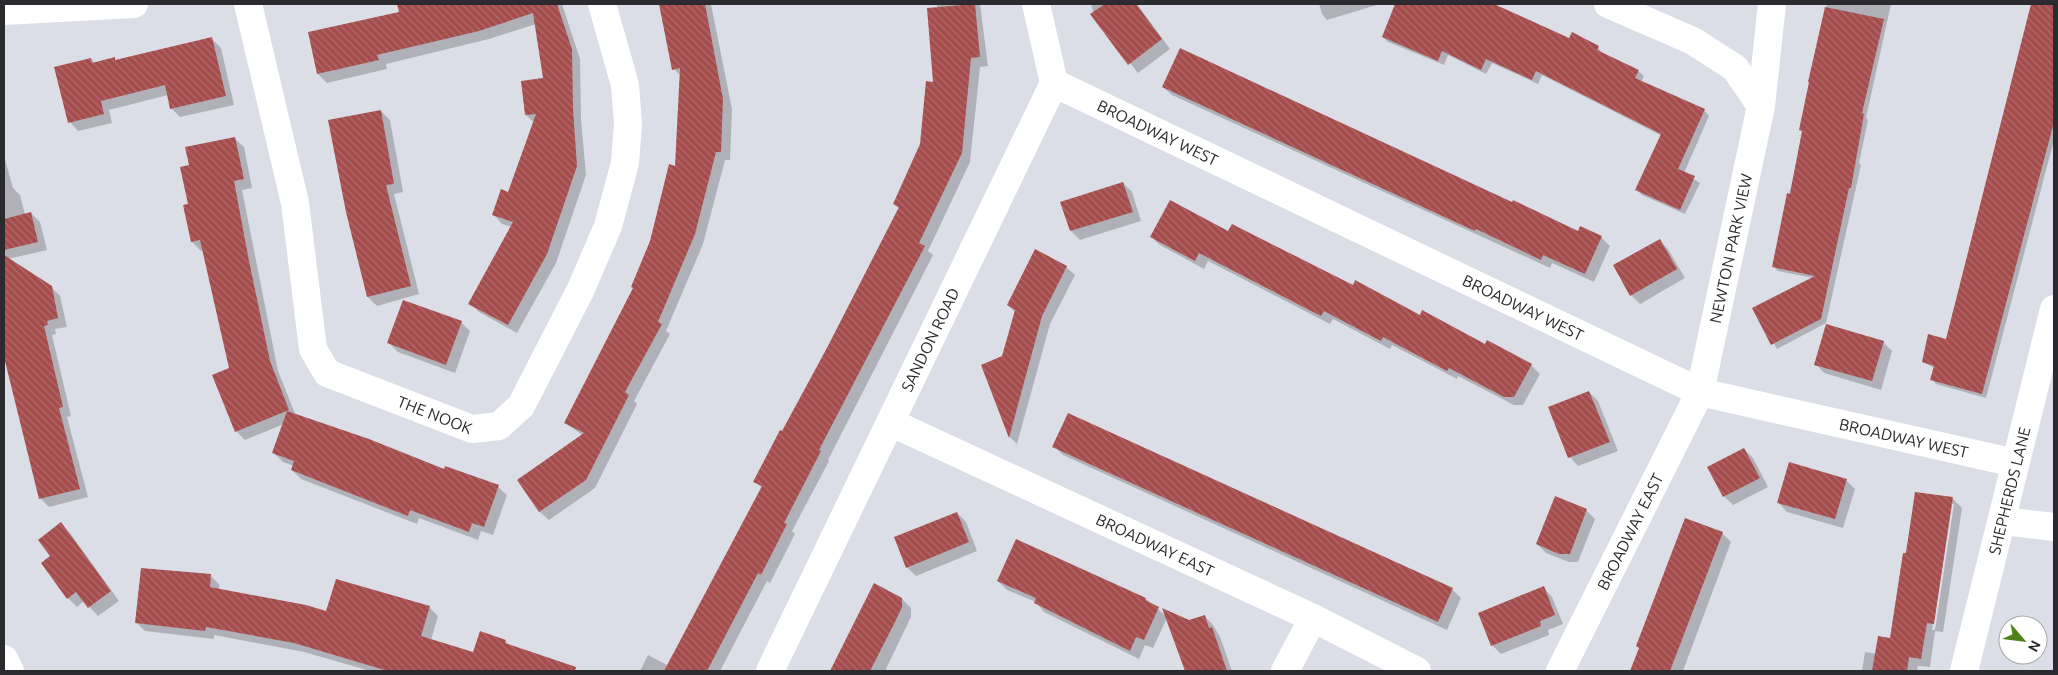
<svg xmlns="http://www.w3.org/2000/svg" width="2058" height="675" font-family="Ubuntu,sans-serif">
<style>
.shadow{fill:#0003;fill-rule:evenodd}
.building{fill:url(#building-back-hatch)}
.lines{fill:none;stroke-linecap:round;stroke-linejoin:round}
.minor{stroke:#fff;stroke-width:28}
.tertiary{stroke:#fff;stroke-width:28}
.labels{text-anchor:middle;dominant-baseline:central;stroke-width:5;stroke-linejoin:round;paint-order:stroke}
.street-label{font-size:16px;fill:#2b2b2f;stroke:#fff}
</style>
<defs>
<pattern id="building-back-hatch" width="6" height="6" patternUnits="userSpaceOnUse" patternTransform="scale(1.25)"><rect width="6" height="6" fill="#a64c4c"/><path d="M-1 5l2 2M0 0l6 6M5-1l2 2" fill="none" stroke="#ae6e6f"/></pattern>
</defs>
<rect width="100%" height="100%" fill="#dcdee7"/>
<path class="shadow" d="M403 4H562L580 59 581 119 586 175 556 263 517 333 479 312 470 303 512 227 502 224 494 215 509 193 534 123 526 115 545 79 536 24 489 39 386 64 387 69 327 83 318 74 401 12 399 5Z
M661 4H711L732 109 730 160H725L703 244 666 331 670 334 634 401 637 404 595 488 549 520 540 512 519 480 582 435 566 423 634 288 676 167 681 76 674 69Z
M937 4H980L988 66 980 67 970 162 928 251 933 255 828 460 829 461 792 531 795 534 770 583 767 581 720 671H640L648 655 669 666 762 488 755 481 783 433 899 209 894 204 922 145 935 83Z
M1091 4H1137L1170 49 1138 73 1095 19Z
M1319 4H1380L1327 20 1322 14Z
M1397 4H1445L1473 15 1479 4H1492L1570 39 1598 47 1602 54 1638 71 1644 76 1641 82 1704 110 1709 116 1684 173 1700 183 1685 214 1642 195 1637 190 1662 136 1542 75 1538 84 1492 63 1486 74 1448 55 1444 65 1388 42 1383 37Z
M1827 4H1891L1866 118 1868 120 1859 163 1861 165 1826 323 1777 349 1754 309 1813 278 1778 271 1773 266 1803 133 1801 130Z
M2030 4H2054V140L1986 398 1936 384 1932 379 1935 368 1923 362 1947 340 2032 5Z
M212 39 221 48 234 105 180 117 171 108 168 95 109 110 112 123 78 131 70 122 91 59 95 63 114 59 116 61Z
M1163 87 1512 204 1579 232 1601 237 1610 246 1594 282 1552 263 1550 268 1172 95Z
M381 111 390 120 403 192 394 194 419 294 377 306 368 297 357 252Z
M235 139 244 147 252 188 242 190 278 371 296 416 445 470 498 487 507 495 493 535 481 531 478 540 419 518 417 524 301 479 292 470 294 466 283 462 274 453 284 424 245 440 236 431 230 369 204 250 201 251 192 242 185 206 189 205 191 166Z
M4 156 13 188 20 195 25 215 31 213 40 222 47 250 8 259 51 287 60 296 67 327 55 329 56 334 52 335 71 416 67 417 88 497 49 507 40 498 4 351Z
M1123 183 1132 192 1141 221 1080 240 1071 231 1062 203Z
M1229 233 1531 365 1540 374 1523 405H1514L1458 376 1457 379 1392 345 1390 349 1333 319 1330 324 1208 261 1204 269 1160 245 1151 237Z
M1659 240 1668 249 1685 278 1640 304 1631 295Z
M1066 267 1075 275 1050 324 1017 444 1010 437 983 365 1003 357 1015 312 1008 305Z
M461 322 470 331 455 373 398 352 389 343Z
M1883 342 1892 351 1881 390 1824 373 1816 364Z
M1589 392 1598 401 1618 451 1578 466 1570 457Z
M1054 446 1452 589 1461 598 1447 630 1063 455Z
M1744 449 1753 458 1768 487 1733 505 1724 496Z
M1846 480 1855 489 1843 528 1787 512 1779 503Z
M1916 493 1953 499 1962 508 1943 632 1935 631 1930 667 1918 666 1917 671H1862L1865 652 1877 654 1891 639ZM1951 504H1954L1935 630H1932Z
M1586 510 1595 519 1578 562H1569L1546 553 1537 544Z
M957 513 966 522 977 551 916 576 907 567Z
M61 524 70 533 119 601 98 616 84 601 77 607 68 598 51 556Z
M1722 533 1731 542 1683 671H1632L1640 649Z
M1016 541 1146 599 1166 616 1189 622 1204 616 1213 625 1220 637 1232 671H1205L1190 664 1167 618 1153 648 1145 645 1139 659 1044 612 1036 602 1007 590 998 581Z
M210 575 219 584V590L327 613 429 607 438 616 431 640 473 653 505 641 510 646 567 665 573 671H370L304 652 214 635V639L145 631 136 622Z
M874 585 902 599 911 608V617L885 671H831Z
M1544 588 1552 597 1563 624 1548 630 1549 635 1501 654 1492 645Z"/>
<path class="building" d="M397 4H557L572 49 573 109 577 166 547 254 508 325 468 304 513 222 492 215 501 189 508 192 536 114 525 115 521 81 543 78 533 13 479 31 377 55 379 60 317 74 308 32 399 12Z
M659 4H705L723 99 721 152H716L695 234 658 322 662 324 625 392 629 395 586 480 539 512 517 480 584 433 564 423 633 288 631 287 650 241 669 164 675 166 680 68 672 70Z
M975 4 980 57 971 58 962 153 919 243 925 246 819 450 821 451 784 523 787 524 761 575 758 573 707 671H664L762 486 753 482 780 430 782 431 828 346 899 207 893 204 920 144 926 81 933 82 927 8Z
M1105 4H1136L1162 39 1128 65 1090 14Z
M1395 4H1494L1569 38 1572 32 1599 46 1597 50 1639 70 1635 78 1705 109 1678 169 1695 176 1680 210 1635 190 1661 134 1536 71 1532 80 1486 59 1481 70 1442 51 1438 61 1382 37Z
M2031 4H2054V122L1982 394 1930 380 1934 366 1922 362 1928 334 1946 339Z
M1825 7 1884 19 1862 113 1864 114 1851 188H1849L1821 319 1771 345 1752 308 1815 276 1772 267 1787 193 1790 194 1802 131 1799 130 1809 82H1808Z
M212 37 226 96 170 109 165 85 101 101 104 114 68 123 54 67 91 58 92 63 115 57V60Z
M1180 48 1512 202 1513 200 1578 231 1580 226 1602 236 1585 274 1543 255 1541 260 1476 229 1475 231 1162 87Z
M381 110 394 184 386 185 411 286 367 297 346 212 328 120Z
M235 137 244 179 234 181 249 261 270 361 289 410 235 432 212 375 229 368 200 240 191 242 183 205 188 204 180 167 189 165 185 147Z
M1123 182 1133 212 1070 231 1060 202Z
M1170 200 1228 231 1232 224 1353 285 1355 280 1420 315 1422 310 1485 344 1487 340 1532 364 1514 397H1504L1449 368 1447 371 1383 337 1381 341 1324 311 1321 316 1199 253 1195 261 1150 237Z
M31 212 38 242 4 250V219Z
M1660 239 1677 269 1630 296 1613 265Z
M1035 249 1067 266 1042 316 1009 438 981 365 1002 356 1015 310 1007 305Z
M4 255 52 286 58 318 47 321 48 325 44 326 63 407 59 408 80 489 39 499 4 357Z
M403 300 462 321 446 365 387 343Z
M1826 324 1884 341 1872 381 1814 365Z
M1589 391 1610 442 1568 458 1548 407Z
M287 411 369 439 444 469 445 466 499 485 484 527 472 523 469 532 410 510 408 516 291 470 294 461 272 453Z
M1068 413 1453 588 1438 622 1052 447Z
M1744 448 1760 478 1723 497 1707 467Z
M1789 462 1847 479 1835 519 1777 503Z
M1915 492 1953 497 1934 624 1927 623 1921 659 1909 657 1907 671H1872L1878 636 1890 638 1903 553H1906Z
M1555 496 1587 509 1570 554H1559L1536 544Z
M957 512 969 542 906 568 894 537Z
M1685 518 1723 532 1670 671H1630L1639 648 1636 646Z
M61 522 111 591 88 608 76 592 67 599 41 563 50 556 38 540Z
M1016 539 1146 598 1145 600 1159 607 1144 640 1136 637 1130 651 1034 603 1036 598 997 581Z
M141 568 211 574 210 587 306 605 326 611 336 579 430 606 421 636 473 652 480 631 506 640 505 643 576 667 575 671H388L294 643 206 627 205 631 135 623Z
M874 583 902 598V607L894 624 870 671H830Z
M1544 586 1555 615 1540 621 1541 626 1491 646 1478 613Z
M1162 608 1189 620 1205 615 1209 628 1212 627 1227 671H1185Z"/>
<g class="lines">
<g class="minor">
<path id="s1" d="M248 4 295 203 313 349 327 373 472 429 499 426 521 406 581 289 608 226 625 163 628 123 625 85 602 4"/>
<path d="M1608 4 1693 41 1735 68 1761 106"/>
<path d="M4 11 134 4"/>
<path id="s2" d="M1054 83 1700 392 2015 463"/>
<path id="s3" d="M892 423 1313 618 1417 671"/>
<path d="M2003 521 2054 527"/>
<path id="s4" d="M770 671 1054 83 1036 4"/>
<path d="M1285 671 1313 618"/>
<path id="s5" d="M1560 671 1700 392 1761 106 1772 4"/>
<path id="s6" d="M1964 671C1995 551 2024 430 2054 309"/>
</g>
<path class="tertiary" d="M4 659 10 671"/>
</g>
<g class="labels">
<g class="street-label">
<text stroke="none"><textPath href="#s2" startOffset="115">BROADWAY WEST</textPath></text>
<text stroke="none"><textPath href="#s5" startOffset="459">NEWTON PARK VIEW</textPath></text>
<text stroke="none"><textPath href="#s2" startOffset="520">BROADWAY WEST</textPath></text>
<text stroke="none"><textPath href="#s4" startOffset="368">SANDON ROAD</textPath></text>
<text stroke="none"><textPath href="#s1" startOffset="495">THE NOOK</textPath></text>
<text stroke="none"><textPath href="#s2" startOffset="925">BROADWAY WEST</textPath></text>
<text stroke="none"><textPath href="#s6" startOffset="186">SHEPHERDS LANE</textPath></text>
<text stroke="none"><textPath href="#s5" startOffset="156">BROADWAY EAST</textPath></text>
<text stroke="none"><textPath href="#s3" startOffset="290">BROADWAY EAST</textPath></text>
</g>
</g>
<rect width="2058" height="675" fill="none" stroke="#2b2b2f" stroke-width="10"/>
<g transform="translate(2023 640) rotate(118)"><circle r="24" fill="#ffffff" stroke="#aaaaac"/>
<path d="M0-4L9 19L0 12L-9 19Z" fill="#4f8319"/>
<text y="-8" font-size="14" font-weight="bold" text-anchor="middle" fill="#2b2b2f">N</text>
</g>
</svg>
